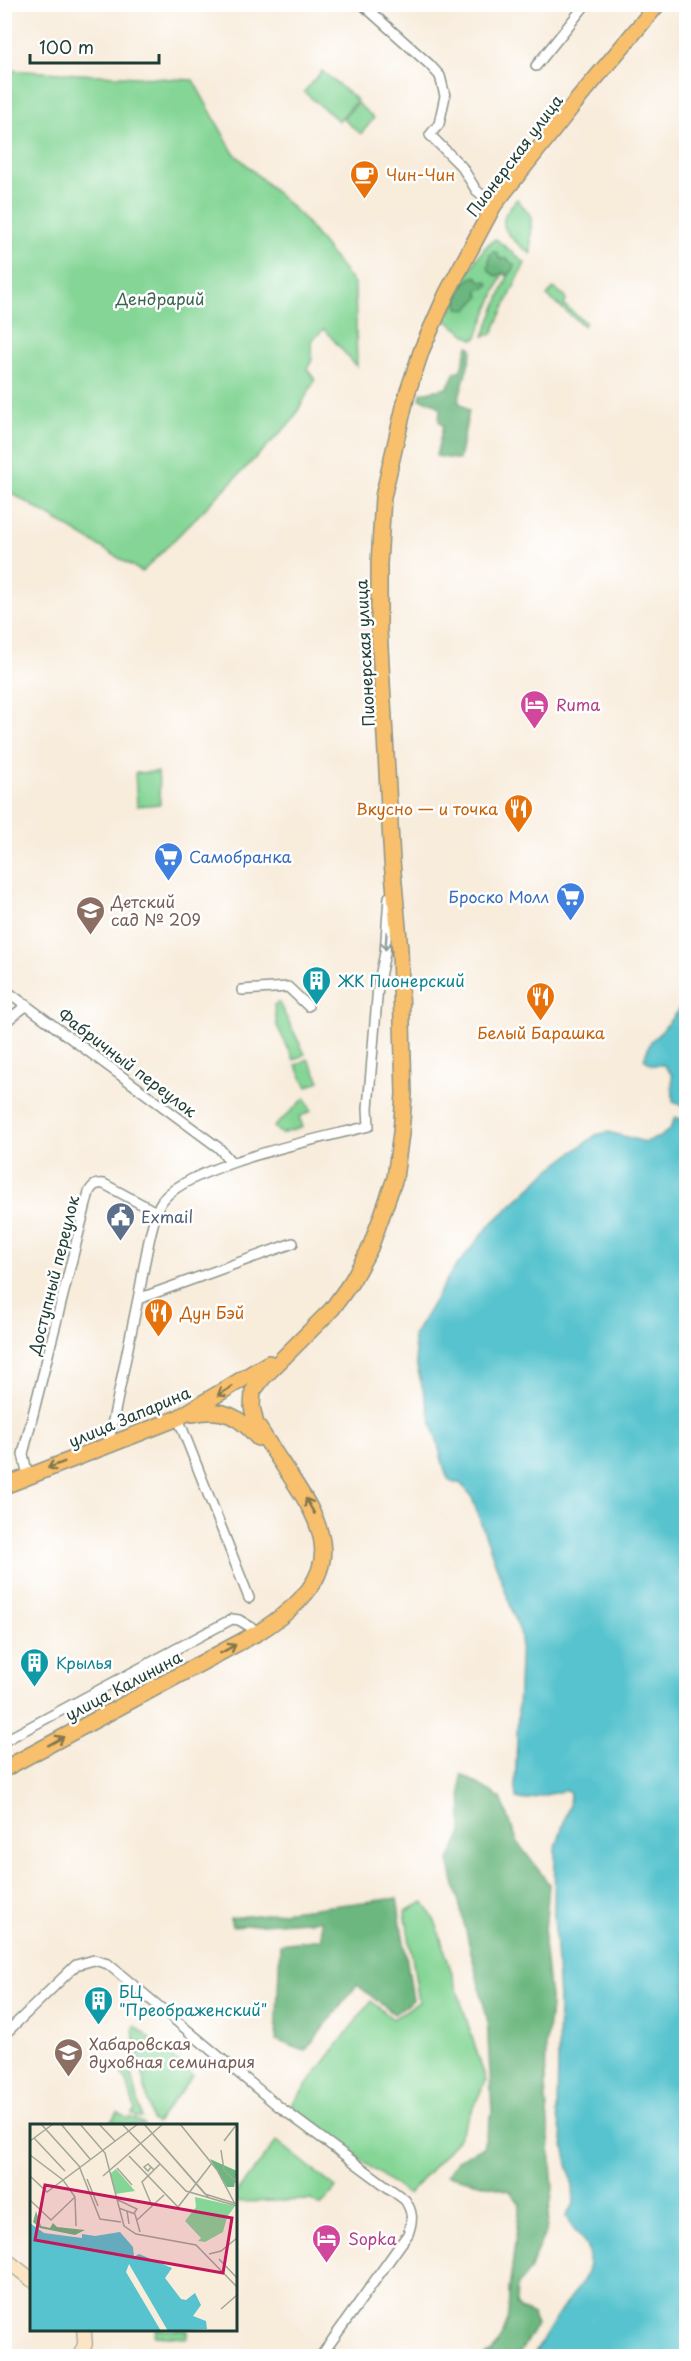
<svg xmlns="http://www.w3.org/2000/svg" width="691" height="2361" font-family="'Playpen Sans',sans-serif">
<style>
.green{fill:#85d696;stroke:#528a65;stroke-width:1.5}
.forest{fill:#6cb77f;stroke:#467a5a;stroke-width:1.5}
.water{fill:#56c3ce;stroke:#3a8081;stroke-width:1.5}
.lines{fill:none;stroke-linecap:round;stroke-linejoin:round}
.street-casing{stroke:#8c9488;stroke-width:12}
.secondary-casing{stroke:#8c9488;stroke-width:16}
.primary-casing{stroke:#8c9488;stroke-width:18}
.street{stroke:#fff;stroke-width:9}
.secondary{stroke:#fce5c4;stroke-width:14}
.primary{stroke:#f8bf6c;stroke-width:15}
.oneway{stroke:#8f9e9a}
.oneway2{stroke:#81784d}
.labels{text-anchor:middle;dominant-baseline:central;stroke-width:5;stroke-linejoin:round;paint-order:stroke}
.street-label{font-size:16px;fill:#1f3d34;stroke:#fff}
.food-label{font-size:16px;fill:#c56008;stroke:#fff;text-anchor:start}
.park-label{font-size:16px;fill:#38634c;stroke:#fff}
.hotel-label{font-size:16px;fill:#b23c85;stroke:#fff;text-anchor:start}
.shop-label{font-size:16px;fill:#366cbe;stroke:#fff;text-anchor:start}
.education-label{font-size:16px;fill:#785e54;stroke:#fff;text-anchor:start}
.culture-label{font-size:16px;fill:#0d838f;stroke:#fff;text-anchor:start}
.service-label{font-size:16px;fill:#4e5e75;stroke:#fff;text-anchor:start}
.inset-road{fill:none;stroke:#a1a698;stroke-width:1.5}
.view{fill:#c2185b;fill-opacity:0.15;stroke:#c2185b;stroke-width:3}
.inset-edge{fill:none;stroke:#1f3d34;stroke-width:3}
</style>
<rect width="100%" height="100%" fill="#fff"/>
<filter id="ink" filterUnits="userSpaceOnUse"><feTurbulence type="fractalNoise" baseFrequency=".0167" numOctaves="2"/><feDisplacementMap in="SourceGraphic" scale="12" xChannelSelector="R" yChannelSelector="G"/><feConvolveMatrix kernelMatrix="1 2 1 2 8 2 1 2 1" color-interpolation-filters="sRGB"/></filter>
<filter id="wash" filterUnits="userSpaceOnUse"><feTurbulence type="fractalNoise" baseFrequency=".008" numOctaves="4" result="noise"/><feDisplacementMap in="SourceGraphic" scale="24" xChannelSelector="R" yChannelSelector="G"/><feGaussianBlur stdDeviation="1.35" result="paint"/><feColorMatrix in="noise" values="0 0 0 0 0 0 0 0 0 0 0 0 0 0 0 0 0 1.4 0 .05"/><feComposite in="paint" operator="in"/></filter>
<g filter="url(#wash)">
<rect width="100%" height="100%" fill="#f8ecdb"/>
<path class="green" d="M5 70 193 80 233 152 302 217 355 285 357 367 324 329 311 341 312 360 307 369 315 380 292 421 142 572 5 489Z
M322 71 357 100 339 121 304 92Z
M357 103 374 118 361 134 343 119Z
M517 199 531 216V254C521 246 498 232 505 215 507 210 513 204 517 199Z
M496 239 525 263 492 334 484 336 508 276 503 273 476 339H472L446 320C457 299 475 249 496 239Z
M554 288 565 296 566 301 564 305 585 322 584 326 547 296Z
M158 772 160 804 137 806 135 773Z
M277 1003H279L305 1054 294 1060 277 1026 274 1005Z
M308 1059 320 1081 307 1087 296 1065Z
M305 1098 311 1111 299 1117 303 1127 281 1134 274 1127Z
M424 1902 436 1923 486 2081 457 2140 408 2195 290 2107 371 2001 393 2019 419 2002 405 1911Z
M135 2026 193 2075 156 2123 152 2120 133 2031Z
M127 2067 131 2070 142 2118 136 2117 132 2113 135 2110 127 2081 118 2069Z
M118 2112 128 2119 130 2117 143 2123 144 2125H111L110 2122Z
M277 2141 336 2188 321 2206 312 2200 236 2202V2193Z
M156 2330H188L187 2338 155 2336Z"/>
<path class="forest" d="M493 251 497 253 500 259H507L514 265V269L508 276 503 273 497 276 491 273 488 268 490 255Z
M476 276 482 282 487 281 489 285 485 288 478 290V294L480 296 467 310 458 308C457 294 462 281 476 276Z
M468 346 472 348V351L458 401 469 411 459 460 436 456 443 426 439 421 440 408 434 403 420 399 421 393 447 388 455 372 461 370Z
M461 1774 501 1798 518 1843 549 1884 544 1943 551 2007 546 2047 545 2085 553 2188 546 2231 536 2253 531 2269 517 2286 516 2304 520 2309 533 2314 536 2325 518 2356H484L492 2352 503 2334 508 2319 509 2290 520 2204 510 2191 447 2175 457 2160 483 2147 492 2112 487 2018 449 1861 462 1832Z
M397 1898 413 2000 394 2014 357 1985 305 2051 276 2040 280 1944 322 1939 321 1920 232 1926 230 1918Z"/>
<path class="water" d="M686 1000V1107L673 1102 672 1075 664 1065H652L644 1059 651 1041 662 1031Z
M675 1117 686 1121V2356H533C542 2342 550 2327 560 2312 572 2292 594 2279 588 2251 586 2241 571 2230 566 2216L574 2203 573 2187 557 2113 559 1999 554 1914 555 1850 569 1806 570 1794 566 1790 525 1800 516 1798 515 1789 521 1635 471 1495 460 1483C450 1484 448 1480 445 1471L417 1367 413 1336 451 1273 489 1226 548 1171 596 1135 608 1132 645 1142 660 1137 670 1129Z"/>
</g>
<g filter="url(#ink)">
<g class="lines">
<defs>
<path id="street" d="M362 4 429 64 440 76 445 96 439 124 430 135 462 167 476 190 494 205
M536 66 586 4
M4 989 219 1148 231 1162
M242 990 288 987 308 1006
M4 1023 27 1005
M138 1299C143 1275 150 1223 160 1204 181 1166 324 1138 369 1126L368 1108 378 986 385 953 389 897
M178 1418 249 1598
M108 1445 138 1299 293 1243
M28 1476 23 1454 89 1192C93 1185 96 1183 104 1184L156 1212
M4 1741 232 1619 239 1620 259 1632
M4 2035 76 1965 94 1960 108 1964 277 2105 405 2200C413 2212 413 2220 408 2234L321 2356"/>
<path id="secondary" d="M4 2258 32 2280
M80 2356 85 2344 84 2330"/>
<path id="primary" d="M193 1414C223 1407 239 1416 258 1438
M4 1486 178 1418 269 1363
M4 1769 259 1632C369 1562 314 1516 262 1433L256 1424 252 1407 253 1391 263 1378 332 1309 352 1281 370 1248 382 1215 395 1178 401 1133 404 1094 400 950 392 861 379 629V564L383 497 407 394 422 349 447 293 494 205 574 104 658 4"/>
</defs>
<use href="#street" class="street-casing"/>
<use href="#secondary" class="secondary-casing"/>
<use href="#primary" class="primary-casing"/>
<use href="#street" class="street"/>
<use href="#secondary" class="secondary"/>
<use href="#primary" class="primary"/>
</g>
<defs><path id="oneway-shaft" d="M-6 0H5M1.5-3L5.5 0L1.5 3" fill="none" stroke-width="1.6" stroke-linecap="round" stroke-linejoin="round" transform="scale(1.5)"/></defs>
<use class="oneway" href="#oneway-shaft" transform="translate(386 941) rotate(94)"/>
<g class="oneway2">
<use href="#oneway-shaft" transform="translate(225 1391) rotate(148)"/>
<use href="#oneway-shaft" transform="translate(56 1465) rotate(159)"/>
<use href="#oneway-shaft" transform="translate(310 1506) rotate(-120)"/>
<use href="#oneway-shaft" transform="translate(228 1649) rotate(-29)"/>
<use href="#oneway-shaft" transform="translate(56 1741) rotate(-29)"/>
</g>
</g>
<defs>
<symbol id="cafe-pin" viewBox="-11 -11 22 30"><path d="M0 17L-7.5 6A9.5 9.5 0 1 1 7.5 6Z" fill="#e8710a" stroke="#fff"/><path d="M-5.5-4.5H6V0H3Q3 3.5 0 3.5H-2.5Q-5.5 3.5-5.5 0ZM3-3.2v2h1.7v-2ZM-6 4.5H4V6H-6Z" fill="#fff"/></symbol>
<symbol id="hotel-pin" viewBox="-11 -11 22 30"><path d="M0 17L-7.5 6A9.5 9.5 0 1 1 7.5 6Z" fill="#d1479c" stroke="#fff"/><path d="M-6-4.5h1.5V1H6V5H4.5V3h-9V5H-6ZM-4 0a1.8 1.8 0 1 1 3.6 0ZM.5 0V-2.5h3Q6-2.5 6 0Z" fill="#fff"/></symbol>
<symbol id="restaurant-pin" viewBox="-11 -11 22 30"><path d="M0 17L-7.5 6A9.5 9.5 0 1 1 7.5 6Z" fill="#e8710a" stroke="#fff"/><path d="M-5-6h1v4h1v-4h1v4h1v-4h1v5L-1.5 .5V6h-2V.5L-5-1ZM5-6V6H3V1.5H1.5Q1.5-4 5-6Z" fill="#fff"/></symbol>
<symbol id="supermarket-pin" viewBox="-11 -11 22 30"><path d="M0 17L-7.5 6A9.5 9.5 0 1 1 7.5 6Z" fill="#3f7fe0" stroke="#fff"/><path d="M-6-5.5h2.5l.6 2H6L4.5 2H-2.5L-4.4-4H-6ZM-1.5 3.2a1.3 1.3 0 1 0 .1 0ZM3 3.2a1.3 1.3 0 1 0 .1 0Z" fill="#fff"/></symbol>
<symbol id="school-pin" viewBox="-11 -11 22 30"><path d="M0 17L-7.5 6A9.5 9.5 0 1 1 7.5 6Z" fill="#8d6e63" stroke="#fff"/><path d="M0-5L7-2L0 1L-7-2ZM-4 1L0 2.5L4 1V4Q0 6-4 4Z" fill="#fff"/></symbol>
<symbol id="building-pin" viewBox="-11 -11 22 30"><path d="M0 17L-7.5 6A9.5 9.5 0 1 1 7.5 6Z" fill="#0f9aa8" stroke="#fff"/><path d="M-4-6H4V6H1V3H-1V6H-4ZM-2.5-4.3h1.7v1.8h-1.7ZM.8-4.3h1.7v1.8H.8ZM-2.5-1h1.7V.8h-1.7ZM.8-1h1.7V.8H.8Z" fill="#fff"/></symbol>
<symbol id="civic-pin" viewBox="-11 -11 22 30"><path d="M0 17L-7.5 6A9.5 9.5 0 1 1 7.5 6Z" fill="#5c6f8a" stroke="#fff"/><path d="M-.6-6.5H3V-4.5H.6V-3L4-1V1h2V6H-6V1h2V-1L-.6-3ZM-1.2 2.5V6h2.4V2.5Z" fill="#fff"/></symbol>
<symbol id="university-pin" viewBox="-11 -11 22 30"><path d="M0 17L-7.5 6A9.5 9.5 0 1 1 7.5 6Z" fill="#8d6e63" stroke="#fff"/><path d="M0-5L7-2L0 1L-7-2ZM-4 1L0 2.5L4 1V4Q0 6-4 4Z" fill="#fff"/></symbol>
</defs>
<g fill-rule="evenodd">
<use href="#cafe-pin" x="348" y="158" width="33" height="45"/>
<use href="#hotel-pin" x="518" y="688" width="33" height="45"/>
<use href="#restaurant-pin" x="502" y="792" width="33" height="45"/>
<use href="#supermarket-pin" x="152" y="840" width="33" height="45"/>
<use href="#supermarket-pin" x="554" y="880" width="33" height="45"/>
<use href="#school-pin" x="74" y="894" width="33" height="45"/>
<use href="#building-pin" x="300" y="964" width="33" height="45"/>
<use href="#restaurant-pin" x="524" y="980" width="33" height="45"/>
<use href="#civic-pin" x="104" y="1200" width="33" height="45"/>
<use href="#restaurant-pin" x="142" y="1296" width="33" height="45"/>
<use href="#building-pin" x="18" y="1646" width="33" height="45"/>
<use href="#building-pin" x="82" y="1984" width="33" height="45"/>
<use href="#university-pin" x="52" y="2036" width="33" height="45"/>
<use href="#hotel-pin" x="310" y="2222" width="33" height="45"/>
</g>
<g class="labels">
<g class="street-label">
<text transform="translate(514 155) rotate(-53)">Пионерская улица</text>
<text transform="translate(364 653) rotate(-93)">Пионерская улица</text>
<text transform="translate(128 1062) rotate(37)">Фабричный переулок</text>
<text transform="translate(53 1275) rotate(-76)">Доступный переулок</text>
<text transform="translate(129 1416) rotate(-23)">улица Запарина</text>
<text transform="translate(123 1685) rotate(-28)">улица Калинина</text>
</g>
<g class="food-label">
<text x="386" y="174">Чин-Чин</text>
<text x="498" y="808" text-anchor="end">Вкусно — и точка</text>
<text x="541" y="1032" text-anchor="middle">Белый Барашка</text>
<text x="180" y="1312">Дун Бэй</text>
</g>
<g class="park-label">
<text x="160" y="298">Дендрарий</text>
</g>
<g class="hotel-label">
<text x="556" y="704">Ruma</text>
<text x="348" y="2238">Sopka</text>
</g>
<g class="shop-label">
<text x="189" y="856">Самобранка</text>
<text x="549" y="896" text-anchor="end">Броско Молл</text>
</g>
<g class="education-label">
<text x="111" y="901">Детский<tspan x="111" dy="18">сад № 209</tspan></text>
<text x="89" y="2043">Хабаровская<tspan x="89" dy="18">духовная семинария</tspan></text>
</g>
<g class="culture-label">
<text x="338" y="980">ЖК Пионерский</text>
<text x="56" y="1662">Крылья</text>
<text x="119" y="1991">БЦ<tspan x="119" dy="18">"Преображенский"</tspan></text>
</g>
<g class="service-label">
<text x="141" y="1216">Exmail</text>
</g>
</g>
<g transform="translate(30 2124)">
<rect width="207" height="207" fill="#f8ecdb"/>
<path d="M86 45 105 67 85 70 80 50ZM165 73 205 82 197 93 193 108 175 118 168 117 171 114 155 97 166 83Z" fill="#85d696"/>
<path d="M180 35 207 47 204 63H197ZM6 87 11 102 20 104 23 99 27 103 55 106 45 111 10 104 3 98Z" fill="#6cb77f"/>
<path d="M0 99 14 109 52 114V110L65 112 90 108 103 123 104 133 109 130 142 144 135 154 151 175 156 176 165 169 171 181 163 192 176 197 177 205 138 207 99 140 96 148 131 207H0Z" fill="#56c3ce"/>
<path class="inset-road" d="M11 0 49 42 70 95 91 98M31 0 60 35M50 0 75 29 94 102 106 110 166 121 207 163M69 0 85 17M92 0 156 67 207 82M114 0 179 74M114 0 175 70 207 80M150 0 187 46 205 80M4 14 35 47M0 17 23 0M194 17 207 0M191 26 194 46 207 59M0 31 33 56 45 73 21 96 0 76M99 32 148 83 182 39M121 43 118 47 114 43 118 40 124 46M87 44 102 61M0 52 17 68 108 0M73 52 133 0M57 55 68 82M45 74 46 102M88 76 107 85 104 89M122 82 112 58 130 40M89 84 97 87 99 100M97 87 105 90 110 108M107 96 134 71M179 130 191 127 207 114M189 135 207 154M191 185 207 171"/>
<path class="view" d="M15 61 202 94 193 149 5 116Z"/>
<rect width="207" height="207" class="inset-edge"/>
</g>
<rect width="691" height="2361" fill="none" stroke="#fff" stroke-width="24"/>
<path d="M30 54v9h129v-9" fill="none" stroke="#1f3d34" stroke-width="3"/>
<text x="39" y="54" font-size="18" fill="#1f3d34" stroke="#ffffff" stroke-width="4.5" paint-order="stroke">100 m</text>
</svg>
